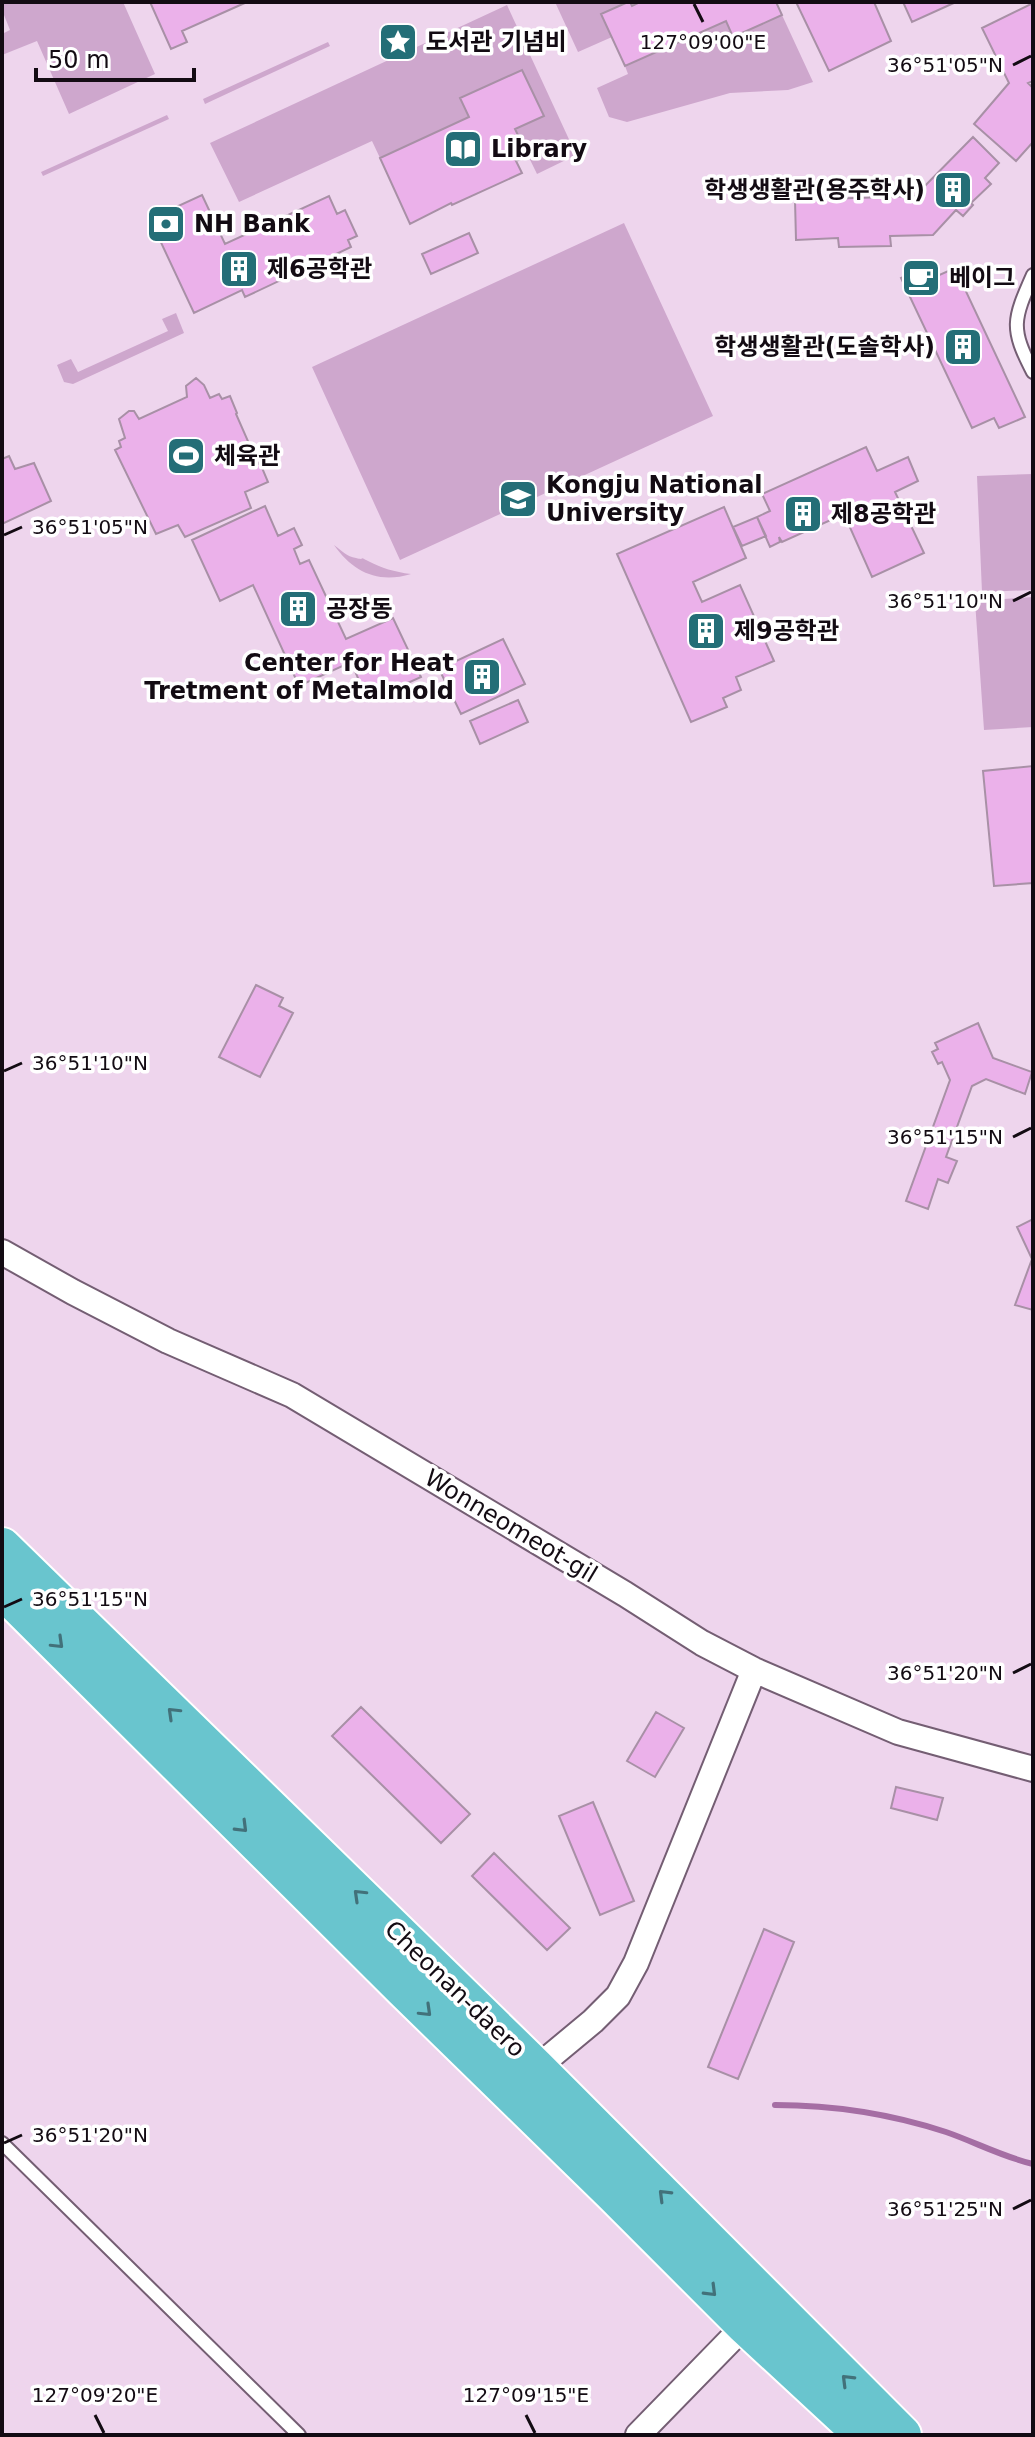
<svg xmlns="http://www.w3.org/2000/svg" width="1035" height="2437" font-family="'DejaVu Sans','Noto Sans KR',sans-serif">
<style>
.green{fill:#cea7cd}
.lines{fill:none;stroke-linecap:round;stroke-linejoin:round}
.stream{stroke:#a56ea4;stroke-width:6}
.building{fill:#ebb1ea;stroke:#a890a6;stroke-width:2}
.service-casing{stroke:#745e73;stroke-width:16}
.minor-casing{stroke:#745e73;stroke-width:28}
.primary-casing{stroke:#fff;stroke-width:42}
.service{stroke:#fff;stroke-width:12}
.minor{stroke:#fff;stroke-width:24}
.primary{stroke:#69c5ce;stroke-width:38}
.oneway{stroke:#42717a}
.ticks{fill:none;stroke:#130b13;stroke-width:3}
.labels{text-anchor:middle;dominant-baseline:central;stroke-width:7;stroke-linejoin:round;paint-order:stroke}
.poi-label{font-size:24px;font-weight:bold;fill:#130b13;stroke:#fff;text-anchor:start}
.street-label{font-size:24px;fill:#130b13;stroke:#fff}
.ticks-label{font-size:20px;text-anchor:middle;fill:#130b13;stroke:#fff;stroke-width:7;stroke-linejoin:round;paint-order:stroke}
</style>
<rect width="100%" height="100%" fill="#eed5ed"/>
<path class="green" d="M2 2H123L155 74 69 114 37 41 2 55V34L10 30 2 10Z
M555 2H620L622 5 602 14 612 37 578 52Z
M507 5 573 148 574 156 537 174 515 129 544 115 522 70 460 98 469 117 380 158 372 141 239 202 210 143Z
M782 15 813 82 788 90 730 93 627 122 609 117 597 88 628 74 625 66 726 21 733 37Z
M328 42 330 46 205 104 203 99Z
M167 115 169 119 43 176 41 172Z
M624 223 713 416 400 560 312 367Z
M176 313 184 333 73 384 64 382 57 365 71 359 78 372 168 331 162 319Z
M1033 474V590L982 592 977 476Z
M334 545C341 550 347 557 356 558 367 561 357 555 368 561 382 568 394 572 411 574 378 584 353 572 334 545Z
M1033 597V727L984 730 975 601Z"/>
<g class="lines">
<path class="stream" d="M775 2105C833 2105 891 2114 946 2132 975 2142 1003 2157 1033 2164"/>
</g>
<path class="building" d="M150 2H247L182 31 187 42 171 49Z
M628 2H630L632 6 640 2H776L782 15 733 37 726 21 625 66 601 14Z
M796 2H874L891 41 829 71Z
M903 2H956L912 22Z
M1033 3V81L1028 83 1033 88V142L1016 161 974 124 1009 83 982 28Z
M522 70 544 116 515 129 528 156 516 161 522 173 452 205 451 203 410 224 380 158 469 117 460 98Z
M973 137 999 163 985 178 991 184 971 203 973 205 963 216 956 210 933 235 890 236 891 246 839 247 838 238 796 240 795 200 915 196Z
M202 195 225 244 329 196 337 214 345 210 357 236 348 240 351 247 245 297 242 290 194 313 150 219Z
M469 233 478 253 431 274 422 254Z
M929 265 935 277 955 268 1025 417 999 428 994 418 972 428 901 278Z
M196 378 204 385 210 398 219 394 222 399 230 396 237 413 236 414 258 464 260 463 268 482 245 492 251 508 185 537 178 525 156 534 115 450 121 447 119 441 125 438 119 419 129 411H134L139 419 187 397 186 386Z
M866 447 877 471 908 457 918 481 895 492 924 553 872 577 848 523 859 518 855 509 782 542 779 537 780 542 770 547 757 517 770 511 762 494Z
M9 456 15 469 34 463 51 501 2 524V459Z
M265 506 278 536 294 528 302 545 294 549 300 564 309 560 346 639 393 618 421 677 368 701 351 662 299 686 253 585 220 601 192 540Z
M724 507 746 558 693 582 702 602 740 585 774 661 736 677 741 690 723 698 727 707 691 722 617 554Z
M757 517 766 536 742 546 733 527Z
M503 639 525 684 461 714 439 669Z
M518 700 528 722 480 744 470 721Z
M1033 766V883L994 886 983 771Z
M256 985 283 998 279 1006 293 1013 260 1077 219 1057Z
M978 1023 993 1058 1032 1072 1025 1094 986 1079 972 1086 946 1157 957 1161 948 1183 938 1179 928 1209 906 1201 950 1080 942 1062 938 1064 932 1052 938 1049 935 1043Z
M1033 1219V1310L1015 1305 1032 1259 1017 1227Z
M361 1707 470 1814 441 1843 332 1736Z
M656 1712 684 1728 655 1777 627 1761Z
M896 1787 943 1798 937 1820 891 1808Z
M593 1802 634 1901 600 1915 559 1816Z
M494 1853 570 1928 547 1950 472 1876Z
M764 1929 794 1942 738 2079 708 2067Z"/>
<g class="lines">
<defs>
<path id="service" d="M1033 275C1013 320 1010 328 1033 372
M2 2143 299 2435"/>
<path id="minor" d="M2 1252 73 1292 168 1341 292 1395 625 1594 702 1643 754 1670 898 1732 1033 1769
M528 2075 593 2021 618 1996 636 1963 754 1670
M638 2435 753 2317"/>
<path id="primary" d="M2 1547 536 2068 902 2435
M2 1589 403 1988 614 2194 745 2325 864 2435"/>
</defs>
<use href="#service" class="service-casing"/>
<use href="#minor" class="minor-casing"/>
<use href="#primary" class="primary-casing"/>
<use href="#service" class="service"/>
<use href="#minor" class="minor"/>
<use href="#primary" class="primary"/>
</g>
<defs><path id="oneway-chevron" d="M-2-3.5L2.5 0L-2 3.5" fill="none" stroke-width="1.6" stroke-linecap="round" stroke-linejoin="round" transform="scale(2)"/></defs>
<g class="oneway">
<use href="#oneway-chevron" transform="translate(58 1643) rotate(44)"/>
<use href="#oneway-chevron" transform="translate(173 1713) rotate(-136)"/>
<use href="#oneway-chevron" transform="translate(242 1827) rotate(45)"/>
<use href="#oneway-chevron" transform="translate(359 1895) rotate(-136)"/>
<use href="#oneway-chevron" transform="translate(426 2011) rotate(44)"/>
<use href="#oneway-chevron" transform="translate(664 2195) rotate(-135)"/>
<use href="#oneway-chevron" transform="translate(711 2291) rotate(45)"/>
<use href="#oneway-chevron" transform="translate(847 2380) rotate(-135)"/>
</g>
<path class="ticks" d="M694 4 703 22M1013 65 1031 56M4 535 22 527M1013 601 1031 592M4 1071 22 1063M1013 1137 1031 1128M4 1607 22 1599M1013 1673 1031 1664M4 2143 22 2135M1013 2209 1031 2200M95 2415 104 2433M526 2415 535 2433"/>
<defs>
<symbol id="sight-square" viewBox="-11 -11 22 22"><rect x="-9" y="-9" width="18" height="18" rx="4" fill="#246e77" stroke="#fff"/><path d="M0-6L1.8-2.2L6-1.7L2.9 1.2L3.7 5.4L0 3.3L-3.7 5.4L-2.9 1.2L-6-1.7L-1.8-2.2Z" fill="#fff"/></symbol>
<symbol id="library-square" viewBox="-11 -11 22 22"><rect x="-9" y="-9" width="18" height="18" rx="4" fill="#246e77" stroke="#fff"/><path d="M-6-4Q-3-5.5-.7-3.5V5Q-3 3-6 4ZM6-4Q3-5.5 .7-3.5V5Q3 3 6 4Z" fill="#fff"/></symbol>
<symbol id="building-square" viewBox="-11 -11 22 22"><rect x="-9" y="-9" width="18" height="18" rx="4" fill="#246e77" stroke="#fff"/><path d="M-4-6H4V6H1V3H-1V6H-4ZM-2.5-4.3h1.7v1.8h-1.7ZM.8-4.3h1.7v1.8H.8ZM-2.5-1h1.7V.8h-1.7ZM.8-1h1.7V.8H.8Z" fill="#fff"/></symbol>
<symbol id="bank-square" viewBox="-11 -11 22 22"><rect x="-9" y="-9" width="18" height="18" rx="4" fill="#246e77" stroke="#fff"/><path d="M-6-4H6V4H-6ZM0-2.3a2.3 2.3 0 1 0 0 4.6a2.3 2.3 0 1 0 0-4.6Z" fill="#fff"/></symbol>
<symbol id="cafe-square" viewBox="-11 -11 22 22"><rect x="-9" y="-9" width="18" height="18" rx="4" fill="#246e77" stroke="#fff"/><path d="M-5.5-4.5H6V0H3Q3 3.5 0 3.5H-2.5Q-5.5 3.5-5.5 0ZM3-3.2v2h1.7v-2ZM-6 4.5H4V6H-6Z" fill="#fff"/></symbol>
<symbol id="stadium-square" viewBox="-11 -11 22 22"><rect x="-9" y="-9" width="18" height="18" rx="4" fill="#246e77" stroke="#fff"/><path d="M0-5a6.5 5 0 1 0 0 10a6.5 5 0 1 0 0-10ZM-3.5-1.8h7v3.6h-7Z" fill="#fff"/></symbol>
<symbol id="university-square" viewBox="-11 -11 22 22"><rect x="-9" y="-9" width="18" height="18" rx="4" fill="#246e77" stroke="#fff"/><path d="M0-5L7-2L0 1L-7-2ZM-4 1L0 2.5L4 1V4Q0 6-4 4Z" fill="#fff"/></symbol>
</defs>
<g fill-rule="evenodd">
<use href="#sight-square" x="376" y="20" width="44" height="44"/>
<use href="#library-square" x="441" y="127" width="44" height="44"/>
<use href="#building-square" x="931" y="168" width="44" height="44"/>
<use href="#bank-square" x="144" y="202" width="44" height="44"/>
<use href="#building-square" x="217" y="247" width="44" height="44"/>
<use href="#cafe-square" x="899" y="256" width="44" height="44"/>
<use href="#building-square" x="941" y="325" width="44" height="44"/>
<use href="#stadium-square" x="164" y="434" width="44" height="44"/>
<use href="#university-square" x="496" y="477" width="44" height="44"/>
<use href="#building-square" x="781" y="492" width="44" height="44"/>
<use href="#building-square" x="276" y="587" width="44" height="44"/>
<use href="#building-square" x="684" y="609" width="44" height="44"/>
<use href="#building-square" x="460" y="655" width="44" height="44"/>
</g>
<g class="labels">
<g class="poi-label">
<text x="426" y="42">도서관 기념비</text>
<text x="491" y="149">Library</text>
<text x="925" y="190" text-anchor="end">학생생활관(용주학사)</text>
<text x="194" y="224">NH Bank</text>
<text x="267" y="269">제6공학관</text>
<text x="949" y="278">베이그</text>
<text x="935" y="347" text-anchor="end">학생생활관(도솔학사)</text>
<text x="214" y="456">체육관</text>
<text x="546" y="485">Kongju National<tspan x="546" dy="28">University</tspan></text>
<text x="831" y="514">제8공학관</text>
<text x="326" y="609">공장동</text>
<text x="734" y="631">제9공학관</text>
<text x="454" y="663" text-anchor="end">Center for Heat<tspan x="454" dy="28">Tretment of Metalmold</tspan></text>
</g>
<g class="street-label">
<text transform="translate(511 1526) rotate(31)">Wonneomeot-gil</text>
<text transform="translate(455 1989) rotate(44)">Cheonan-daero</text>
</g>
</g>
<g class="ticks-label">
<text x="703" y="49">127°09'00"E</text>
<text x="945" y="72">36°51'05"N</text>
<text x="90" y="534">36°51'05"N</text>
<text x="945" y="608">36°51'10"N</text>
<text x="90" y="1070">36°51'10"N</text>
<text x="945" y="1144">36°51'15"N</text>
<text x="90" y="1606">36°51'15"N</text>
<text x="945" y="1680">36°51'20"N</text>
<text x="90" y="2142">36°51'20"N</text>
<text x="945" y="2216">36°51'25"N</text>
<text x="95" y="2402">127°09'20"E</text>
<text x="526" y="2402">127°09'15"E</text>
</g>
<rect width="1035" height="2437" fill="none" stroke="#130b13" stroke-width="8"/>
<path d="M36 68v12h158v-12" fill="none" stroke="#130b13" stroke-width="4"/>
<text x="48" y="68" font-size="24" fill="#130b13" stroke="#ffffff" stroke-width="6" paint-order="stroke">50 m</text>
</svg>
